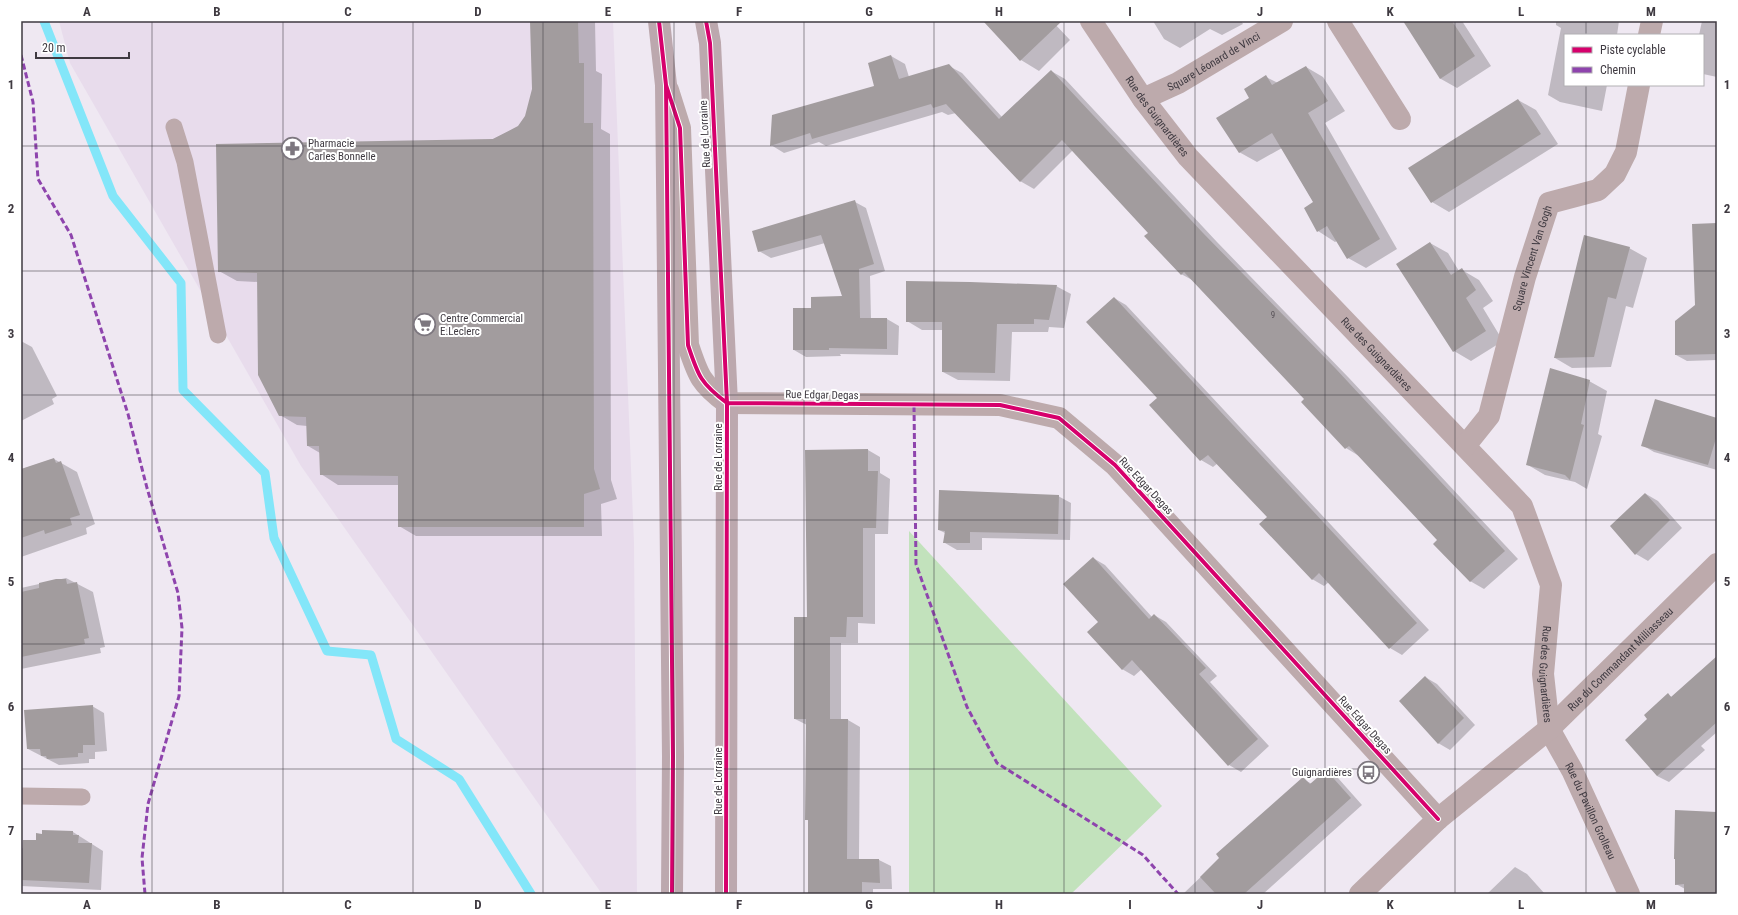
<svg xmlns="http://www.w3.org/2000/svg" width="1738" height="915" font-family="'Roboto Condensed',sans-serif">
<style>
.built{fill:#e8dcec}
.green{fill:#c2e2bc}
.shadow{fill:#0003}
.lines{fill:none;stroke-linecap:round;stroke-linejoin:round}
.stream{stroke:#83e6f9;stroke-width:9}
.building{fill:#a29c9e}
.service{stroke:#bdaaac;stroke-width:17}
.minor{stroke:#bdaaac;stroke-width:22}
.primary{stroke:#bca8ae;stroke-width:22}
.quiet{stroke:#8e44ad;stroke-width:3;stroke-dasharray:6 3;stroke-linecap:butt}
.cycleway-casing{stroke:#fff;stroke-width:6}
.cycleway{stroke:#d6006c;stroke-width:4}
.grid{fill:none;stroke:#3f3a41;stroke-width:1;stroke-opacity:0.55}
.labels{text-anchor:middle;dominant-baseline:central;stroke-width:4;stroke-linejoin:round;paint-order:stroke}
.number-label{font-size:9px;fill:#585258}
.street-label{font-size:11px;fill:#3f3a41;stroke:#fff}
.poi-label{font-size:11px;fill:#3f3a41;stroke:#fff;text-anchor:start}
.neatline{fill:none;stroke:#3f3a41;stroke-width:1.5}
.grid-label{font-size:13px;text-anchor:middle;font-weight:bold;fill:#3f3a41}
</style>
<rect width="100%" height="100%" fill="#efe8f2"/>
<path class="built" d="M59 21H613L634 543 637 894H602L301 466 70 63Z"/>
<path class="green" d="M909 531 1162 806 1071 894H909Z"/>
<path class="shadow" d="M532 21H595L596 71 602 74 601 129 610 134 611 480 617 499 601 504 602 536H416L399 526V485H338L321 474 320 453 308 446 307 426 297 425 280 415 258 282 237 281 219 271 518 127 526 116 533 89Z
M987 21H1052L1070 40 1039 71 1021 60 986 23Z
M1153 21H1241L1243 24 1222 35 1210 29 1180 48 1164 39Z
M1404 21H1462L1491 66 1457 88 1441 79Z
M1556 21H1619L1617 35H1565V85H1607L1602 111 1560 102 1548 95 1561 28 1556 25Z
M1702 21H1717V77L1703 74V35H1699Z
M891 56 905 64 909 77 949 66 962 73 1002 117 1051 71 1065 79 1217 242 1349 378 1518 559 1484 589 1470 581 1438 540 1359 456 1346 448 1306 399 1194 281 1181 274 1149 233 1073 150 1034 189 1020 181 956 113 948 115 942 112 826 146 819 142 784 153 771 145 875 87Z
M1306 67 1323 77 1345 111 1325 123 1397 249 1366 268 1348 258 1337 241 1335 242 1318 231 1314 203 1282 148 1257 162 1239 152 1251 98 1266 77 1278 83Z
M1518 100 1536 110 1558 144 1449 212 1432 202Z
M855 202 866 208 885 271 870 276 871 319H887L899 326 898 355 840 354 841 356 806 357 794 350 812 309 843 297 825 243 771 258 759 251Z
M1717 224V360L1687 361 1676 355 1696 305Z
M1430 243 1448 253 1459 271 1462 270 1479 280 1493 301 1483 308 1503 341 1471 361 1454 351Z
M1629 248 1647 258 1633 308 1626 306 1611 367 1572 368 1555 358Z
M1056 286 1071 294 1064 328 1049 327 1048 332H1012L1010 381 958 380 943 372V330H922L907 321Z
M1114 298 1126 305 1429 630 1402 655 1390 648 1329 582 1324 586 1312 579 1268 517 1218 463 1213 467 1201 460 1158 398Z
M21 341 32 347 57 396 52 399 54 404 21 421Z
M1589 381 1607 391 1598 434 1602 436 1587 489 1575 482 1545 475 1528 465Z
M1717 419V470L1654 452 1642 445Z
M868 450 880 457V473L890 479 888 534H875V624L858 623V643H841V720H848L860 727 859 860H879L891 866 892 889H873V894H809V821L806 819 807 725 795 719 808 618 806 451Z
M54 459 77 472 95 524 86 528 87 534 21 557V470Z
M1646 494 1658 501 1682 528 1648 561 1636 554Z
M1058 496 1071 503 1070 540 982 538V550H957L945 543V533L939 530Z
M1093 558 1105 565 1152 617 1154 615 1166 622 1217 676 1210 682 1269 746 1241 772 1229 765 1142 669 1134 676 1122 669 1099 622Z
M66 578 93 592 105 647 100 648 101 653 21 669V588Z
M1717 658V732L1701 746 1705 750 1669 782 1657 776 1649 719 1668 695 1672 697Z
M1425 677 1437 684 1475 725 1450 750 1438 743Z
M92 706 104 713 107 751 95 752V759H89V763L59 765 28 749Z
M1326 771 1338 778 1362 805 1263 894H1183L1303 779 1312 784Z
M1717 813V894H1685V889L1676 884Z
M73 832 103 851 101 890 21 886V849L37 841Z
M1515 867 1527 874 1545 894H1487Z"/>
<g class="lines">
<path class="stream" d="M44 21 113 196 181 283 183 390 265 473 274 538 327 651 371 655 396 739 459 779 531 894"/>
</g>
<path class="building" d="M530 21H578L579 63H584V123H593L594 469 600 489 584 494V527H398V476L320 475 319 446H307L306 417 279 416 258 375 257 273 218 272 216 144 493 139 518 126 525 116 532 89Z
M983 21H1062L1020 61Z
M1403 21H1452L1475 56 1440 79Z
M891 55 899 79 949 64 999 119 1051 70 1203 233 1336 369 1505 551 1470 582 1433 544 1437 540 1349 446 1345 449 1301 402 1304 399 1184 272 1181 275 1144 236 1148 233 1062 140 1020 182 946 104 933 108 931 104 812 139 810 133 770 146 772 115 874 86 868 63Z
M1306 66 1328 101 1308 113 1380 239 1347 259 1327 226 1317 232 1304 208 1313 202 1272 133 1239 153 1216 118 1249 98 1244 89 1266 75 1272 85Z
M1518 99 1541 134 1431 203 1408 168Z
M855 200 874 264 859 269 860 318H887V349L829 348V350H793V308H811V297L842 296 821 235 758 252 752 231Z
M1717 223V354L1675 355V321L1695 305 1692 224Z
M1584 235 1630 247 1616 299 1608 297 1594 357 1554 358Z
M1430 242 1451 275 1462 268 1476 290 1466 298 1486 331 1453 352 1396 264Z
M906 281 970 282 1057 285 1049 320 1034 319V324H997L995 373 942 372V322H906Z
M1114 297 1417 623 1389 649 1319 573 1312 580 1259 524 1267 517 1208 455 1200 461 1149 405 1157 398 1086 322Z
M1550 368 1590 380 1581 424 1584 425 1570 480 1565 475 1526 465Z
M1655 399 1717 418V435L1708 465 1641 446Z
M868 449V471H878L876 528H863V617H847L846 637H830V719H848L847 859H879L880 883 862 882V894H808V820H805L806 719H794V617H807L805 450Z
M54 458 56 463 61 461 80 515 70 518 72 525 45 534 44 530 21 538V469Z
M939 490 1059 495 1058 534 970 532V543H943L945 531 938 530Z
M1645 493 1670 520 1635 555 1610 526Z
M1093 557 1149 619 1154 614 1206 668 1199 674 1258 739 1228 766 1132 660 1122 670 1087 632 1098 622 1063 584Z
M56 579H66L67 584 77 582 89 638 84 639 85 644 21 657V592L39 588V583Z
M1717 656V722L1657 776 1625 740 1647 719 1644 715 1668 693 1671 697Z
M1425 676 1464 718 1438 744 1399 701Z
M93 705 95 745H83V753H78V757L47 759 46 756H41L40 749H27L24 710Z
M1326 770 1351 798 1244 894H1216L1200 877 1219 858 1216 854 1303 777 1310 784Z
M1675 810 1717 812V894H1684V884L1675 885V859H1674Z
M42 830 73 831V835H79L78 843H92L89 883 21 880 23 840H36V833L42 834Z"/>
<g class="lines">
<path class="service" d="M174 127 185 162 218 335
M21 796 82 797"/>
<g class="minor">
<path id="s1" d="M1091 21 1143 99 1188 157 1522 506 1551 585 1543 674 1549 729 1572 770 1629 894"/>
<path d="M1338 21 1400 119"/>
<path d="M1649 35 1652 21"/>
<path d="M668 90 680 128 688 345C698 375 700 383 727 403L1000 405 1059 418 1115 465 1438 819"/>
<path id="s2" d="M1143 99 1178 83 1282 21"/>
<path id="s3" d="M1465 446 1489 416 1525 277 1549 203 1598 190 1615 174 1626 152 1639 85"/>
<path id="s4" d="M1360 894 1438 819 1549 729 1717 564"/>
</g>
<path class="primary" d="M659 21 666 85 673 756 672 894
M706 21 710 43 727 403 726 894"/>
<path class="quiet" d="M21 55 33 102 38 179 71 235 128 414 147 488 178 593 182 628 179 696 148 804 142 858 145 894
M914 406 916 564 967 707 997 763 1143 855 1178 894"/>
<defs>
<path id="cycleway" d="M659 21 666 85 673 756 672 894
M706 21 710 43 727 403 726 894
M666 85 680 128 688 345C698 375 700 383 727 403L1000 405 1059 418 1115 465 1438 819"/>
</defs>
<use href="#cycleway" class="cycleway-casing"/>
<use href="#cycleway" class="cycleway"/>
</g>
<path class="grid" d="M152 21V894M283 21V894M413 21V894M543 21V894M674 21V894M804 21V894M934 21V894M1064 21V894M1195 21V894M1325 21V894M1455 21V894M1586 21V35M1586 85V894M21 146H1717M21 271H1717M21 395H1717M21 520H1717M21 644H1717M21 769H1717"/>
<defs>
<symbol id="pharmacy-ring" viewBox="-11 -11 22 22"><circle r="9.5" fill="#fff" stroke="#7d777f" stroke-width="1.5"/><path d="M-2-6h4v4h4v4h-4v4h-4v-4h-4v-4h4Z" fill="#7d777f"/></symbol>
<symbol id="supermarket-ring" viewBox="-11 -11 22 22"><circle r="9.5" fill="#fff" stroke="#7d777f" stroke-width="1.5"/><path d="M-6-5.5h2.5l.6 2H6L4.5 2H-2.5L-4.4-4H-6ZM-1.5 3.2a1.3 1.3 0 1 0 .1 0ZM3 3.2a1.3 1.3 0 1 0 .1 0Z" fill="#7d777f"/></symbol>
<symbol id="bus-ring" viewBox="-11 -11 22 22"><circle r="9.5" fill="#fff" stroke="#7d777f" stroke-width="1.5"/><path d="M-5-6H5V4H4V6H2V4H-2V6H-4V4H-5ZM-3.5-4V0h7V-4ZM-3.5 1.2v1.5H-2V1.2ZM2 1.2v1.5H3.5V1.2Z" fill="#7d777f"/></symbol>
</defs>
<g fill-rule="evenodd">
<use href="#pharmacy-ring" x="280" y="136" width="25" height="25"/>
<use href="#supermarket-ring" x="412" y="312" width="25" height="25"/>
<use href="#bus-ring" x="1356" y="760" width="25" height="25"/>
</g>
<g class="labels">
<g class="number-label">
<text x="1273" y="315">9</text>
</g>
<g class="street-label">
<text stroke="none"><textPath href="#s2" startOffset="80">Square Léonard de Vinci</textPath></text>
<text stroke="none"><textPath href="#s1" startOffset="116">Rue des Guignardières</textPath></text>
<text transform="translate(705 134) rotate(-93)">Rue de Lorraine</text>
<text stroke="none"><textPath href="#s3" startOffset="202">Square Vincent Van Gogh</textPath></text>
<text stroke="none"><textPath href="#s1" startOffset="440">Rue des Guignardières</textPath></text>
<text transform="translate(822 395) rotate(1)">Rue Edgar Degas</text>
<text transform="translate(718 457) rotate(-90)">Rue de Lorraine</text>
<text transform="translate(1146 486) rotate(47)">Rue Edgar Degas</text>
<text stroke="none"><textPath href="#s4" startOffset="351">Rue du Commandant Milliasseau</textPath></text>
<text stroke="none"><textPath href="#s1" startOffset="824">Rue des Guignardières</textPath></text>
<text transform="translate(1365 725) rotate(48)">Rue Edgar Degas</text>
<text transform="translate(718 781) rotate(-90)">Rue de Lorraine</text>
<text stroke="none"><textPath href="#s1" startOffset="971">Rue du Pavillon Grolleau</textPath></text>
</g>
<g class="poi-label">
<text x="308" y="143">Pharmacie<tspan x="308" dy="13">Carles Bonnelle</tspan></text>
<text x="440" y="318">Centre Commercial<tspan x="440" dy="13">E.Leclerc</tspan></text>
<text x="1352" y="772" text-anchor="end">Guignardières</text>
</g>
</g>
<rect width="1738" height="915" fill="none" stroke="#ffffff" stroke-width="44"/>
<rect x="1564" y="34" width="140" height="52" fill="#ffffff" stroke="#b2b0b3"/>
<rect x="1572" y="47" width="20" height="6" fill="#d6006c" stroke="#b2b0b3"/>
<text x="1600" y="54" font-size="12" fill="#3f3a41">Piste cyclable</text>
<rect x="1572" y="67" width="20" height="6" fill="#8e44ad" stroke="#b2b0b3"/>
<text x="1600" y="74" font-size="12" fill="#3f3a41">Chemin</text>
<path d="M36 52v6h93v-6" fill="none" stroke="#3f3a41" stroke-width="2"/>
<text x="42" y="52" font-size="12" fill="#3f3a41" stroke="#ffffff" stroke-width="3" paint-order="stroke">20 m</text>
<rect x="22" y="22" width="1694" height="871" class="neatline"/>
<g class="grid-label">
<text x="87" y="16">A</text>
<text x="217" y="16">B</text>
<text x="348" y="16">C</text>
<text x="478" y="16">D</text>
<text x="608" y="16">E</text>
<text x="739" y="16">F</text>
<text x="869" y="16">G</text>
<text x="999" y="16">H</text>
<text x="1130" y="16">I</text>
<text x="1260" y="16">J</text>
<text x="1390" y="16">K</text>
<text x="1521" y="16">L</text>
<text x="1651" y="16">M</text>
<text x="11" y="89">1</text>
<text x="1727" y="89">1</text>
<text x="11" y="213">2</text>
<text x="1727" y="213">2</text>
<text x="11" y="338">3</text>
<text x="1727" y="338">3</text>
<text x="11" y="462">4</text>
<text x="1727" y="462">4</text>
<text x="11" y="586">5</text>
<text x="1727" y="586">5</text>
<text x="11" y="711">6</text>
<text x="1727" y="711">6</text>
<text x="11" y="835">7</text>
<text x="1727" y="835">7</text>
<text x="87" y="909">A</text>
<text x="217" y="909">B</text>
<text x="348" y="909">C</text>
<text x="478" y="909">D</text>
<text x="608" y="909">E</text>
<text x="739" y="909">F</text>
<text x="869" y="909">G</text>
<text x="999" y="909">H</text>
<text x="1130" y="909">I</text>
<text x="1260" y="909">J</text>
<text x="1390" y="909">K</text>
<text x="1521" y="909">L</text>
<text x="1651" y="909">M</text>
</g>
</svg>
